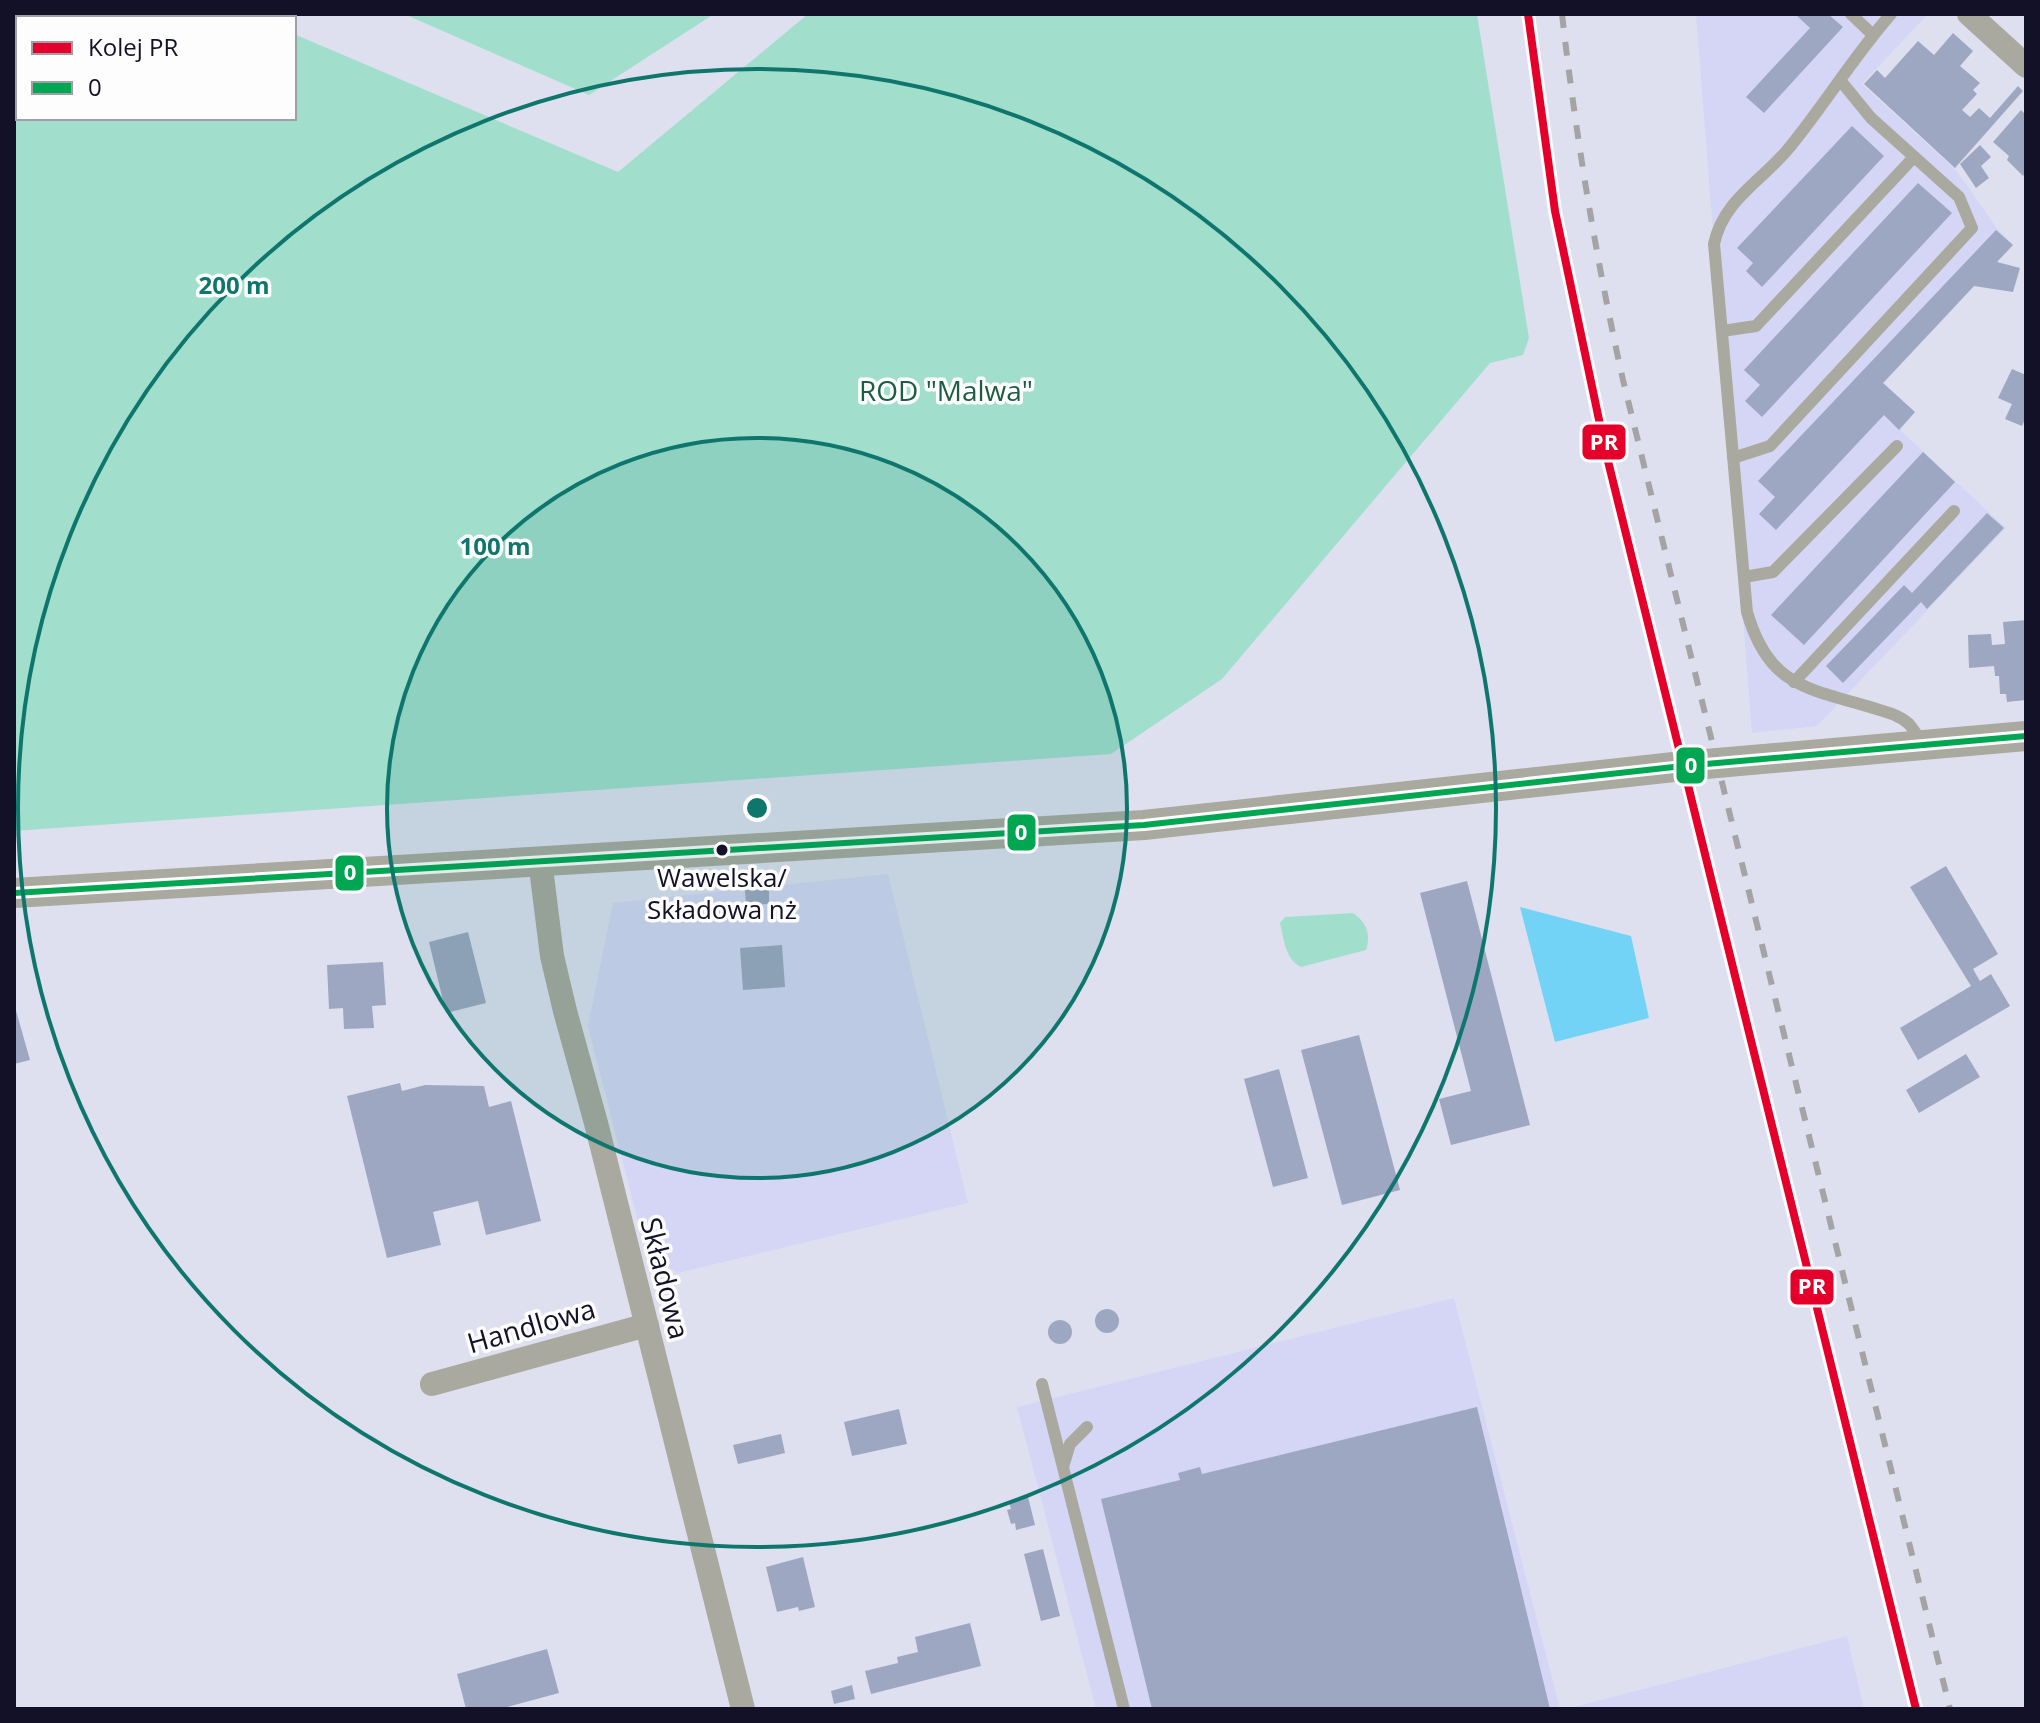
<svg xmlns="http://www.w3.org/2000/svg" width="2040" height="1723" font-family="'Open Sans',sans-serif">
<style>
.built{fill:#d5d6f5}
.green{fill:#a1dfcc}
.water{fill:#73d3f7}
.building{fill:#9ea7c1}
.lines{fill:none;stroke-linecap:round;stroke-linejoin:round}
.service{stroke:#a9a99f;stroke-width:12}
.minor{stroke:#a9a99f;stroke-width:24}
.tertiary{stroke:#a9a99f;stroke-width:30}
.rail{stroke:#a4a4a4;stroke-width:6;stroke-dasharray:14 14;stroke-linecap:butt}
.bus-1-casing{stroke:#fdfdfd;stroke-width:12}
.bus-1{stroke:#00a651;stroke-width:6}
.rail-1-casing{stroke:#fdfdfd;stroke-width:14}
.rail-1{stroke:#e4002b;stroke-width:8}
.ring{fill:none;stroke:#0f766e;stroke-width:4}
.bus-dot{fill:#121128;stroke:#fdfdfd;stroke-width:3}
.labels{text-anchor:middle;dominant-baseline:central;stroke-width:7;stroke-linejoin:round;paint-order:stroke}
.bus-label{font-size:26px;fill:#121128;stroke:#fdfdfd}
.park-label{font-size:28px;fill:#1d5d44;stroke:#fdfdfd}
.street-label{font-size:28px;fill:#121128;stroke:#fdfdfd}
.centre{fill:#0f766e;stroke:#fdfdfd;stroke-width:4}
.ring-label{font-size:24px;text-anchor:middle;font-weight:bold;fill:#0f766e;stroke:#fdfdfd;stroke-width:7;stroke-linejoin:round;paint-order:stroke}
.line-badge{stroke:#fdfdfd;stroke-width:3}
.badge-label{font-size:22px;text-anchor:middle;font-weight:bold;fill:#fff}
</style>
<rect width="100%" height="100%" fill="#dfe0ef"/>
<path class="built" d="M1696 14H1928L1862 84 1956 170 1996 227 2013 245 1884 383 1915 412 1900 430 2006 528 1817 726 1752 733Z
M888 874 968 1203 678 1273 646 1253 588 1026 613 903Z
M1454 1298 1560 1709H1096L1017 1407Z
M1847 1636 1864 1709H1566Z"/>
<path class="green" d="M14 14H248L257 18H18V118H294V34L618 172 808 14H1477L1529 338 1523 355 1490 363 1222 679 1111 754 14 831Z
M404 14H714L589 95Z
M1353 913C1367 923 1371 934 1366 950L1301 967C1285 959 1284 939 1280 923L1285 917Z"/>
<path class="water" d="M1520 907 1631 936 1649 1018 1555 1042Z"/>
<path class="building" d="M1795 14H1828L1843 27 1764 113 1746 97 1810 28Z
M1953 33 1973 51 1960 66 1980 83 1973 90 1977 94 1962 110 1970 117 1979 108 1990 118 2018 86 2023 91 1955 168 1864 84 1877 70 1885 78 1918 41 1934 55Z
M2021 110 2026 115V172L2023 176 2007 160 2009 156 1993 142Z
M1852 126 1884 156 1762 287 1746 271 1753 263 1737 248Z
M1980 145 1991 157 1981 166 1989 178 1976 188 1960 164Z
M1918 183 1952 213 1762 417 1745 401 1760 385 1744 370Z
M1996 230 2013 245 1997 262 2020 268 2013 292 1974 286 1883 383 1915 412 1899 430 1884 415 1776 530 1759 514 1775 497 1758 481Z
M2012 369 2026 375V417L2022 426 2005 419 2012 404 1998 398Z
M1923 452 1955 482 1804 645 1771 615Z
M1987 513 2004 528 1927 609 1921 602 1843 683 1826 666 1904 585 1912 593Z
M2026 620V700L2007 702 2006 694H2000L1999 676H1995L1994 666 1969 668 1968 635 1991 634 1992 645 2005 644 2003 622Z
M1946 866 1998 954 1973 969 1980 981 1991 974 2010 1006 1918 1060 1900 1028 1971 986 1910 887Z
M1467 881 1530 1125 1451 1145 1439 1099 1471 1091 1420 893Z
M769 889V904L746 905 745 890Z
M468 932 486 1003 446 1013 429 942Z
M782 945 785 987 743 990 740 948Z
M383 962 386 1005 372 1006 374 1028 344 1029 343 1008 329 1009 327 965Z
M15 1007 30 1060 14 1064V1008Z
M1359 1035 1400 1190 1342 1205 1301 1050Z
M1966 1054 1980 1077 1919 1113 1906 1090Z
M1279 1069 1308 1178 1273 1187 1244 1079Z
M400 1083 402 1091 425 1085 484 1086 489 1107 511 1101 541 1221 486 1235 478 1201 433 1212 441 1245 387 1258 347 1096Z
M1095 1321a12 12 0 1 1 24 0a12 12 0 1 1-24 0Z
M1048 1332a12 12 0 1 1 24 0a12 12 0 1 1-24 0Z
M1477 1407 1550 1709H1152L1101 1499 1180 1480 1178 1473 1200 1467 1202 1474Z
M899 1409 907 1444 852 1456 844 1422Z
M781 1434 785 1453 738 1464 733 1445Z
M1028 1497 1035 1525 1016 1530 1015 1523 1011 1524 1007 1510 1011 1509 1009 1502Z
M1043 1549 1060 1616 1041 1621 1024 1554Z
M803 1557 815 1607 799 1611 798 1607 777 1612 766 1567Z
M970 1623 981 1666 871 1694 865 1671 898 1663 897 1657 918 1652 915 1637Z
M547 1649 559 1693 500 1709H466L457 1674Z
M852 1685 855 1699 834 1704 831 1691Z"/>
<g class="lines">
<path class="service" d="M1851 14 1873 35
M1891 14C1854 56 1825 104 1789 148 1762 181 1723 200 1714 244L1747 612C1768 685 1805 688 1870 707 1883 711 1898 714 1909 724 1914 730 1919 738 1923 744
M1722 331 1756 326 1914 157
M1733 458 1770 446 1972 228 1959 197 1871 118 1840 80
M1744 577 1773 572 1897 446
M1794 682 1954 511
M1042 1384 1124 1709
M1063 1467 1070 1444 1087 1427"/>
<path class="minor" d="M1969 14 2026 66
M540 860 552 956 565 1011 596 1123 743 1709
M432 1384 647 1325"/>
<path class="tertiary" d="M14 893 1144 825 1683 766 2026 736"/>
<path class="rail" d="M1562 14C1576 137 1596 259 1623 380L1950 1709"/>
<defs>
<path id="bus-1" d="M14 893 1144 825 1683 766 2026 736"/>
</defs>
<use href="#bus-1" class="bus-1-casing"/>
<use href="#bus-1" class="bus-1"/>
<defs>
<path id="rail-1" d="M1528 14 1555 211 1606 453 1916 1709"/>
</defs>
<use href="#rail-1" class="rail-1-casing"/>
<use href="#rail-1" class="rail-1"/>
</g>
<circle cx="757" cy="808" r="370" fill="#0f766e" fill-opacity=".12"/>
<g class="ring">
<circle cx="757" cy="808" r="370"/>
<circle cx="757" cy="808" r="739"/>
</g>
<circle class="bus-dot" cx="722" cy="850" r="7"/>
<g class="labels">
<g class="bus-label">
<text x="722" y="877">Wawelska/<tspan x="722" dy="32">Składowa nż</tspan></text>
</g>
<g class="park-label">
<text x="946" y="390">ROD "Malwa"</text>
</g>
<g class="street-label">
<text transform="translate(666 1278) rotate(76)">Składowa</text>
<text transform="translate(531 1325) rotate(-16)">Handlowa</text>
</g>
</g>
<circle cx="757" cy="808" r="12" class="centre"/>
<g class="ring-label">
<text x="234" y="294">200 m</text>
<text x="495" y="555">100 m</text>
</g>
<g class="line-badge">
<rect x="1581" y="423" width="46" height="38" rx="8" fill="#e4002b"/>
<rect x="1675" y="746" width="31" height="39" rx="8" fill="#00a651"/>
<rect x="1006" y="813" width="31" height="39" rx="8" fill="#00a651"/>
<rect x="334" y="854" width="31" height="38" rx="8" fill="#00a651"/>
<rect x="1789" y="1268" width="46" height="38" rx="8" fill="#e4002b"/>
</g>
<g class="badge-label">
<text x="1604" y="450">PR</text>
<text x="1691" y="773">0</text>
<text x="1021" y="840">0</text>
<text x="350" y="880">0</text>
<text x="1812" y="1294">PR</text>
</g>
<rect width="2040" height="1723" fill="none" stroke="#121128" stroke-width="32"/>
<rect x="16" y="16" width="280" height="104" fill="#fdfdfd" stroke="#9f9fa8" stroke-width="2"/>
<rect x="32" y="42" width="40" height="12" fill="#e4002b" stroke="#9f9fa8" stroke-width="2"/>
<text x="88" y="56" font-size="24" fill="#121128">Kolej PR</text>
<rect x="32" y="82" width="40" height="12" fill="#00a651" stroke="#9f9fa8" stroke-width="2"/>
<text x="88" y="96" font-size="24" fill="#121128">0</text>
</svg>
